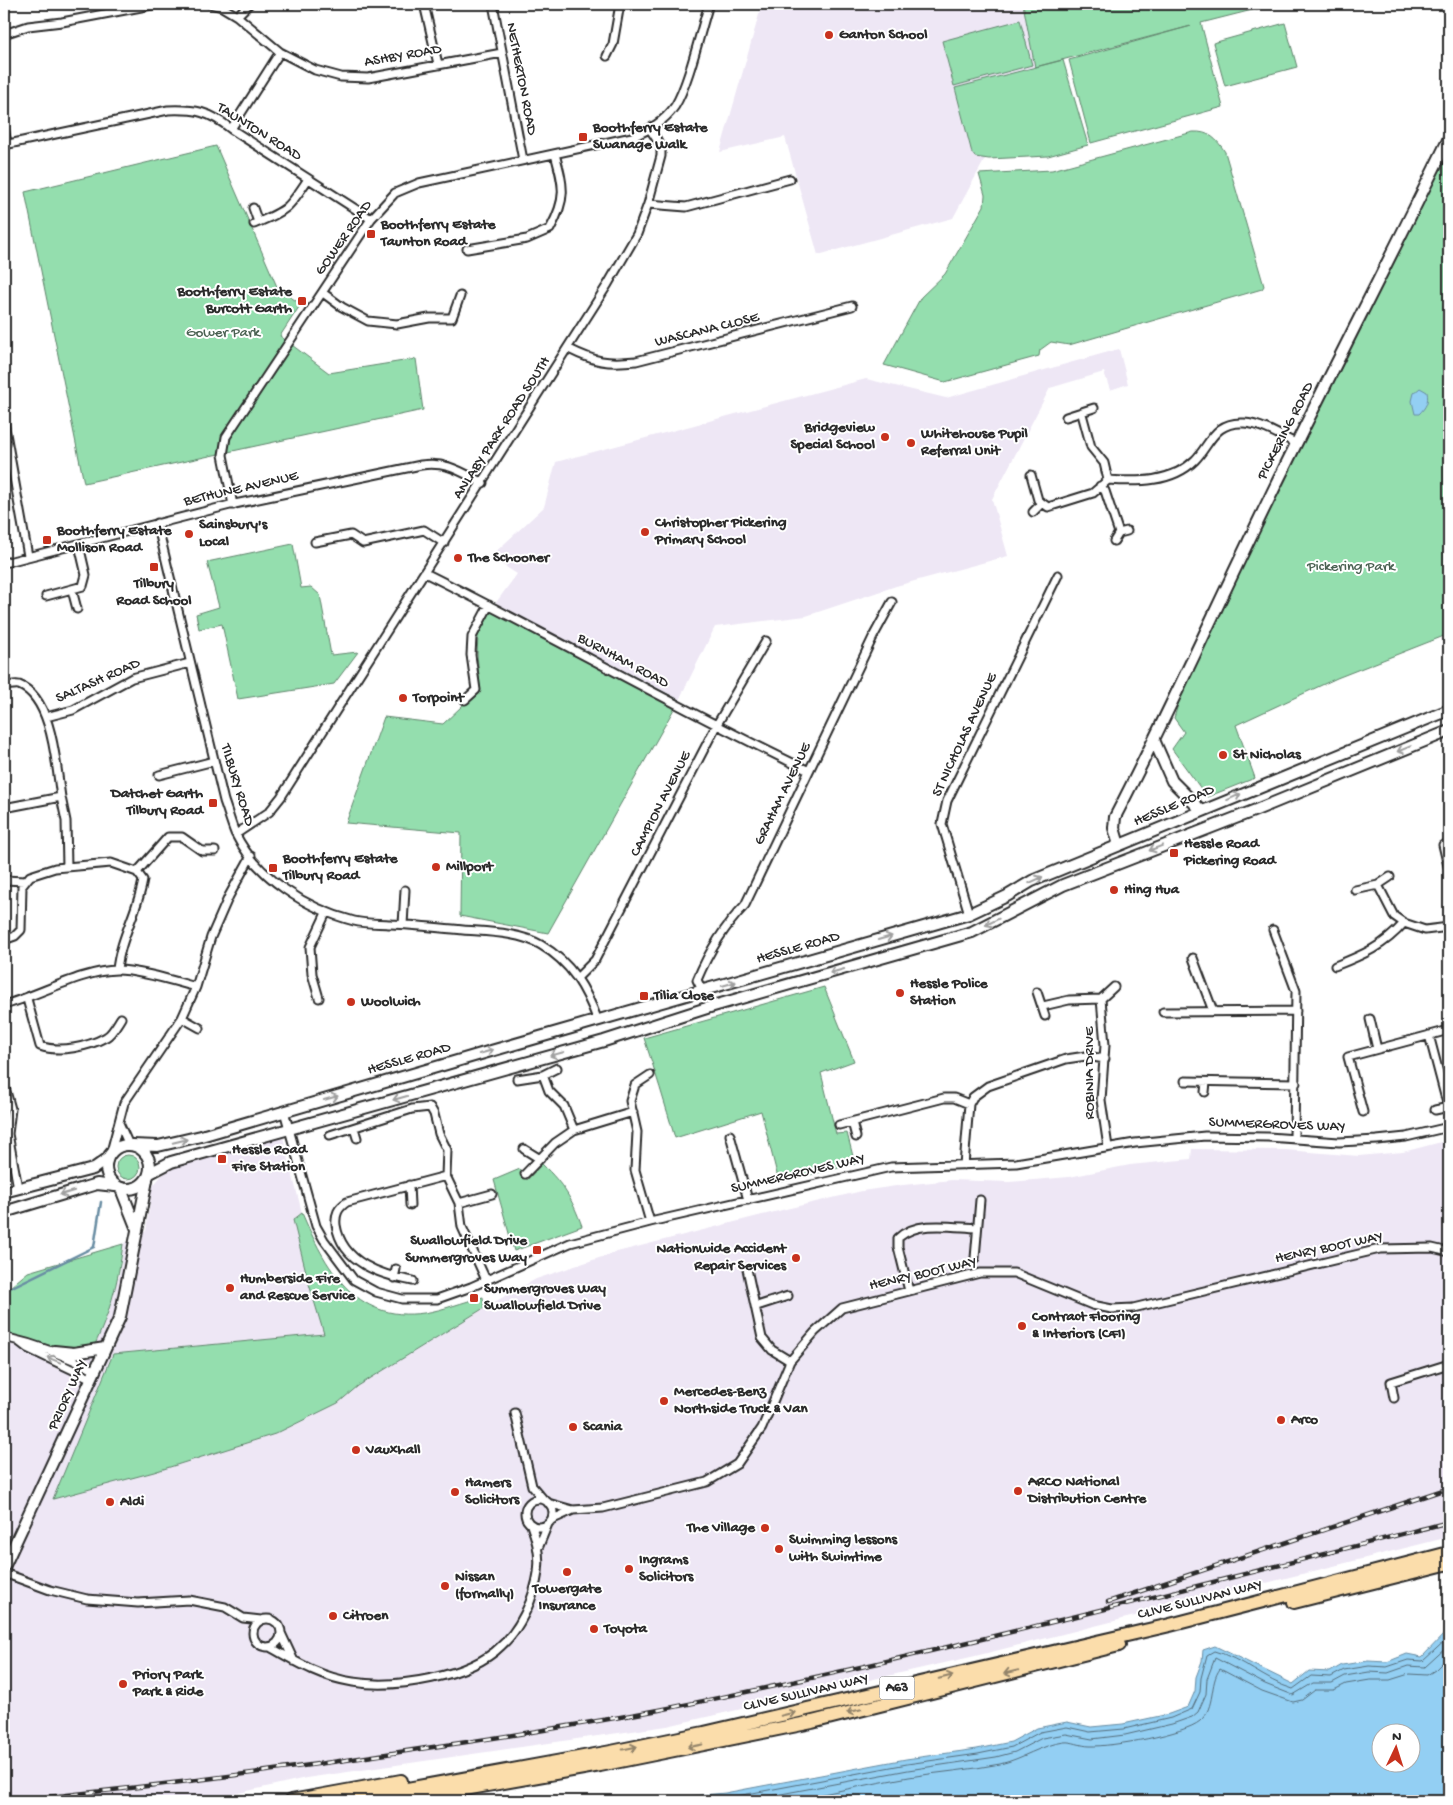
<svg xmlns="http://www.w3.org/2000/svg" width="1453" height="1805" font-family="'Gochi Hand',sans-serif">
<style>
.built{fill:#eee7f5}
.green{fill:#94deae;stroke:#60846c}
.water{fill:#93cff3;stroke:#698da3;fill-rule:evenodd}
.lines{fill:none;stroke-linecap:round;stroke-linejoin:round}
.shore{stroke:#556d7b;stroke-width:1}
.stream{stroke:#698da3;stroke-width:2.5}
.street-casing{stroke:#2b2b2b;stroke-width:11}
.secondary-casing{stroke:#2b2b2b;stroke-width:14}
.highway-casing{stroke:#2b2b2b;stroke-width:16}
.street{stroke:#fff;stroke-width:7}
.secondary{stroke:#fff;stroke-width:10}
.highway{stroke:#fbddab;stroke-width:12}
.rail-casing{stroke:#2b2b2b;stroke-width:4.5}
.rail{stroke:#fff;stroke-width:2.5;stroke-dasharray:8;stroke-linecap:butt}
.oneway{stroke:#a0a0a0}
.oneway2{stroke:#93846b}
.poi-dot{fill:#c8321e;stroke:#fff;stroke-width:2}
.labels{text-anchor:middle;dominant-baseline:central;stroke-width:4;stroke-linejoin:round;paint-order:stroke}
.shield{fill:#fff;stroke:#6b6b6b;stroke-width:1}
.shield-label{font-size:14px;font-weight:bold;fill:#2b2b2b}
.poi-label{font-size:15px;font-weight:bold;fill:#2b2b2b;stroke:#fff;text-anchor:start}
.street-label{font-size:15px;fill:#2b2b2b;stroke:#fff}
.park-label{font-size:15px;fill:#4a6152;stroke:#fff}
</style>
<rect width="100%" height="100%" fill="#fff"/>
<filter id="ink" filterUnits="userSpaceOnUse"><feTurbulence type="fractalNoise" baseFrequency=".02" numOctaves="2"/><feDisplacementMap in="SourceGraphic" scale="10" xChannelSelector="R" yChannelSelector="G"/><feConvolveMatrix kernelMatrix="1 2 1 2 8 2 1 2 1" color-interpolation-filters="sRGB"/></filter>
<g filter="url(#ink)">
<path class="built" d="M762 4H1023L1035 67 953 218 818 255 785 137 720 152Z
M1119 349 1128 384 1110 390 1104 372 1050 388 992 499 1008 556 896 586 806 616 715 627 679 700 495 604 517 574 490 557 544 507 556 462 866 379 946 398Z
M283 1137 302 1213 293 1220 309 1284 325 1334 113 1354 54 1499 154 1472 275 1434 338 1403 358 1386 498 1300 536 1279 617 1252 786 1209 862 1191 903 1185 952 1180 1009 1182 1069 1177 1130 1165 1191 1159 1192 1149 1286 1150 1359 1156 1403 1152 1449 1140V1537L971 1657 667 1726 306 1778 203 1801H4V1334L24 1338 74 1360 119 1277 123 1244 146 1231 152 1187 162 1175 175 1167Z"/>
<path class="green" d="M1023 4H1276L1201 23 1223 107 1091 143 1069 60 1191 26 1035 67Z
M1020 20 1032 65 954 86 942 41Z
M1285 23 1297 67 1225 86 1213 43Z
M1063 60 1088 145 1048 156 989 159 975 157 972 153 955 88Z
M1193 132C1209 131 1217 139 1225 152L1264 286 1262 289 1069 345 1051 342 1040 350 1039 356 945 382 884 365 921 297 945 274 984 206 985 195 979 174 1052 170Z
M1449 144V634L1337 678 1236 725 1255 778 1207 797 1172 749 1184 732 1174 718 1182 691Z
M216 146 278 289 301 304 280 336 329 373 416 359 423 410 84 483 25 192Z
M293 544 301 588 311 587 320 595 331 655 358 652 334 684 238 699 222 624 199 629 196 614 219 607 207 562Z
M495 604 679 700 548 933 460 916 461 833 346 823 384 717 443 724 480 689 477 654 478 636Z
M824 987 854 1061 821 1073 836 1134 847 1133 855 1164 779 1182 761 1111 675 1138C665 1104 655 1071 644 1038Z
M116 1167a12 12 0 1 1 24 0a12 12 0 1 1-24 0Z
M542 1164C564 1185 572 1199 582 1226L514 1251 494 1180 520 1169 527 1180Z
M302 1213C325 1266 354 1323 424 1313 443 1310 463 1302 483 1297L484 1308 358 1386 338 1403 275 1434 154 1472 53 1499 113 1354 324 1334 309 1284 293 1220Z
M123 1244C118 1284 109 1316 91 1353L74 1360 24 1338 4 1334V1292L28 1272Z"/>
<path class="water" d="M1420 388 1427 392C1429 402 1426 407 1419 414H1415L1412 401 1414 393Z
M1447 1631 1449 1639V1801H669L673 1798 725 1793 906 1759 977 1749 1011 1742 1037 1728 1067 1722 1091 1727 1123 1724 1169 1714 1188 1707 1195 1691 1196 1677 1202 1661 1203 1650 1215 1646 1293 1684 1309 1671 1330 1672 1342 1665 1368 1661 1387 1662 1407 1654 1422 1657ZM1380 1732H1410V1762H1380Z"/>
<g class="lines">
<path class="shore" d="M684 1801 726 1798 907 1764 978 1754 1012 1747 1040 1732 1067 1727 1090 1732 1124 1729 1171 1718 1192 1709 1200 1692 1201 1678 1207 1655 1214 1651C1242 1658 1265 1681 1293 1689L1311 1676 1331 1677 1344 1670 1369 1666 1387 1667 1408 1660 1423 1661 1449 1637
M744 1801 908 1770 996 1757 1015 1752 1042 1738 1066 1734 1092 1739 1125 1735 1172 1724 1192 1717 1198 1712 1206 1694 1207 1679 1215 1658 1265 1684 1293 1695 1313 1683H1332L1345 1676 1369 1672 1388 1673 1408 1666 1425 1667 1449 1645
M786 1801C827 1794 868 1784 909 1777 939 1772 970 1770 1000 1764 1022 1759 1041 1745 1064 1742 1072 1741 1081 1746 1090 1746 1111 1747 1185 1734 1200 1721 1216 1707 1209 1683 1220 1669L1262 1691 1293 1702 1302 1700 1315 1690H1334L1346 1684 1370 1680H1390L1409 1674 1427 1675 1435 1670 1449 1656"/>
<path class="stream" d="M4 1291 94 1247 101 1202"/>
<defs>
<path id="street" d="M210 4 222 7 237 16 280 52 315 70 341 77 368 78 502 53
M424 4 438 64
M493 4 523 160
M237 16 249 4
M4 34 28 26 62 22 157 4
M607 56 613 44 620 4
M4 127 7 144
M231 129 280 52
M4 145 168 110C195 109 209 111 231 129L371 219
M648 204 686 207 790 179
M253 208 258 222
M254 224C287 210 288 210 308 179
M467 249 527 239 550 229C567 198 564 187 555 154
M323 293 342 307 368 321 397 324 429 318H452L460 296
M569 349C595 362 607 364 636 361L852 306
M1082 414 1091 447 1104 463 1108 480
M1066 417 1094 408
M4 422 28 556
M1031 475 1038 500 1048 507 1093 493 1108 480C1137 482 1172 483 1195 460 1210 445 1214 421 1244 423 1262 424 1281 436 1297 444
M1100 486 1105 491 1119 533
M233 505 223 455 226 437 371 219 395 193 419 183 632 137C649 130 664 122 675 106 689 83 700 32 709 4
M1033 512 1042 503
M157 523 224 801C228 812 231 823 235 833 257 878 307 909 354 921 366 924 379 923 391 924 415 925 439 928 463 930 487 932 519 932 541 945 572 963 586 989 598 1021
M1114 541 1119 533 1127 531
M315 542 351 535 363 543 424 530 444 543
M4 563 230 505 421 465C447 461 461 472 483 483
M425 573C554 637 679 709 809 771
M72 590 77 609
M46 596 83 586 86 575 79 545
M4 686C8 686 15 684 19 685 53 698 56 766 61 797L4 808
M465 700 476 690 471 655 472 637 489 605
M46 717 73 710 132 678 190 663
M159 775 214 761
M61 797 66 821 67 867
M236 834 269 812 281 797 608 284 637 234 648 204 661 156V146L650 129
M1443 845 1448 866
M4 880 25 881
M1378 885 1394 916 1404 923
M1355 890 1378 885 1390 877
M969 914 942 824 947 801 1058 575
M403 925 405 890
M1273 930 1296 991 1294 1138
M4 940 15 936 21 930 22 886 30 876 55 868 111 863 137 872
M1193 958 1213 1011
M1335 966C1363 955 1384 946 1404 923L1425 930 1449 927
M117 970C120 938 138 911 143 880L137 872 168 837H182L202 851H215
M578 977 595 960 716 726 766 641
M703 992 697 980C709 951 723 928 745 905L874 635 892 602
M1037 992 1045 1016
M319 998 312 974 310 947 326 913
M27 999 40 1046C59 1053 88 1047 106 1037 112 1034 117 1024 121 1018
M1101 999 1114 987
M4 1005C37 996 84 970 117 970 139 970 174 981 196 987
M1043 1006 1069 1000 1101 999 1105 1045 1101 1100 1108 1147
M1163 1012 1296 1011
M182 1018 200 1028
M1370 1019 1377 1049
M1429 1035 1448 1107
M543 1075 549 1091 564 1106 574 1130
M517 1079 543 1075 557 1068
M1185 1081 1296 1083
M4 1084 11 1109 8 1134 18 1188
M1205 1092 1206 1082
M1435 1110 1449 1107
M284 1111 316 1226 324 1240 354 1280 376 1292 402 1299H437L471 1287 570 1243 650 1222 891 1167 1016 1163 1135 1143 1205 1136 1268 1137 1339 1142 1377 1140 1406 1137 1449 1127
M1363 1112 1348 1057 1449 1030
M852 1122 856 1137
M119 1123 129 1145
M839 1125 944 1098H954L969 1104 973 1097 988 1086 1066 1059 1086 1056 1105 1059
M354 1128 357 1138
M330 1135 412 1109 430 1107 434 1114 439 1134 447 1150 446 1176 459 1203 462 1227 486 1280
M730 1135 748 1200
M524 1149 540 1159
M111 1152 124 1103 182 1018 196 987 211 937 229 896 251 856
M964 1165 969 1104
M525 1174 555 1143 574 1130 633 1112
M409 1185 410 1205
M459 1203 492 1194
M650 1222 635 1170 637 1132 630 1101 635 1085 650 1075
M975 1258 980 1200
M747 1269 762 1338 772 1350 790 1361
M394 1278 396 1269
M413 1281C381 1275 342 1263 336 1225 335 1214 338 1208 347 1202L446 1176
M909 1291 898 1247V1238C918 1220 952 1227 977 1228
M757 1306 788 1296
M4 1337C35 1344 65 1355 94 1370
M18 1341 27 1348 90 1378
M1394 1398 1391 1382 1449 1364
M515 1413 532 1486 544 1500
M525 1513a14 14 0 1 1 28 0a14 14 0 1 1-28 0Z
M548 1503 573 1510 603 1508 707 1482 737 1464 762 1428 790 1361 815 1332 842 1308 980 1273H1014L1092 1305 1112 1309 1133 1308 1380 1249 1432 1248 1449 1252
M551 1520 573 1510
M539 1546 548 1524
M4 1573 50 1590 87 1599 138 1603 189 1600 225 1607 243 1618 261 1620
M253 1633a14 14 0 1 1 28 0a14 14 0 1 1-28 0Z
M281 1633 294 1661
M270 1647C298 1663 321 1677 353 1682 396 1689 470 1677 501 1646 515 1634 523 1619 530 1602 541 1573 542 1554 531 1525"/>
<path id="secondary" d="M1154 740 1172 781 1202 811
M1119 845 1114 828 1115 817C1169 713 1217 605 1269 499 1328 378 1390 259 1449 138
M106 1167a22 22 0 1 1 44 0a22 22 0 1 1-44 0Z
M132 1145 158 1146 201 1136 491 1051 969 914 1007 896 1032 881 1449 710
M150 1173 171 1162 604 1041 710 1007 972 932 1063 885 1256 810 1449 731
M121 1189 136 1227
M4 1192 93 1169 107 1159
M4 1212 97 1184 115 1186
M54 1351 74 1353 105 1348
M4 1567 120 1317 147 1180"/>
<path id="highway" d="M1294 1602 1449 1563
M291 1801 401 1781
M341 1801 611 1752 704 1733 1170 1625 1449 1553
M398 1801 600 1765 812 1722 1119 1645"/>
</defs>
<use href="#street" class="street-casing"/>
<use href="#secondary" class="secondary-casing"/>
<use href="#highway" class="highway-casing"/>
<use href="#street" class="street"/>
<use href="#secondary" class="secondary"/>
<use href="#highway" class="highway"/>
<defs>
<path id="rail" d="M1108 1602 1449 1488
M8 1801C151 1787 292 1769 433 1747 509 1736 584 1724 659 1710 925 1657 1187 1589 1449 1522"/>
</defs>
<use href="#rail" class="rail-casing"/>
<use href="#rail" class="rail"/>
</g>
<defs><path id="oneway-shaft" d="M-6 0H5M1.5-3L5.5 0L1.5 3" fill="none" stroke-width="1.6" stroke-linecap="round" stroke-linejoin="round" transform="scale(1.25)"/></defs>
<g class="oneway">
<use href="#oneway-shaft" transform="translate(1404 749) rotate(158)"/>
<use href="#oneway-shaft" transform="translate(1234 797) rotate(-24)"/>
<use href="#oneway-shaft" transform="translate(1156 848) rotate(159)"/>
<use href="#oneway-shaft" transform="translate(1036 880) rotate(-25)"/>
<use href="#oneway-shaft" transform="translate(992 922) rotate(154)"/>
<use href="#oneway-shaft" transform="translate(885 938) rotate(-16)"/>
<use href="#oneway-shaft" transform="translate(837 971) rotate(164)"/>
<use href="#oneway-shaft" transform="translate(729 984) rotate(-16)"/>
<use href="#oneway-shaft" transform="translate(486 1052) rotate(-16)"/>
<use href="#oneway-shaft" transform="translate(557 1054) rotate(165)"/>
<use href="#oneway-shaft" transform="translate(331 1098) rotate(-16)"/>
<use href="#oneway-shaft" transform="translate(400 1098) rotate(164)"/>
<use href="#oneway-shaft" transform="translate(180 1141) rotate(-13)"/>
<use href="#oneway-shaft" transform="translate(67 1193) rotate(163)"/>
<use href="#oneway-shaft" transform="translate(54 1360) rotate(-157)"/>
</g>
<g class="oneway2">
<use href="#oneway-shaft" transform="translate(1011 1672) rotate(166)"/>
<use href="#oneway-shaft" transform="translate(946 1677) rotate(-13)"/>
<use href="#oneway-shaft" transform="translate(854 1711) rotate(166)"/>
<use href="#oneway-shaft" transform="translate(788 1714) rotate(-13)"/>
<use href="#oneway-shaft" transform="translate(695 1746) rotate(168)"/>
<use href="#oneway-shaft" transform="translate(630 1748) rotate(-12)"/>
</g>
</g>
<g class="poi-dot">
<circle cx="829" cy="35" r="5"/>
<rect x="578" y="132" width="10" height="10" rx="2.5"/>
<rect x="366" y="229" width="10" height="10" rx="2.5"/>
<rect x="297" y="296" width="10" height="10" rx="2.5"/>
<circle cx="885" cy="437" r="5"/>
<circle cx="911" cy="443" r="5"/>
<circle cx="645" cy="532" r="5"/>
<circle cx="189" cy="534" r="5"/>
<rect x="42" y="535" width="10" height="10" rx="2.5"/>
<circle cx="458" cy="558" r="5"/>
<rect x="149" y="562" width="10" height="10" rx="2.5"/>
<circle cx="403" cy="698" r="5"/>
<circle cx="1223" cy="755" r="5"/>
<rect x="208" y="798" width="10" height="10" rx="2.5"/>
<rect x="1169" y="848" width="10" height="10" rx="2.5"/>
<circle cx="436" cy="867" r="5"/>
<rect x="268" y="863" width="10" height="10" rx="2.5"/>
<circle cx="1114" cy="890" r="5"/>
<circle cx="900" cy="993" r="5"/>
<rect x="639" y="991" width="10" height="10" rx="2.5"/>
<circle cx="351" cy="1002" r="5"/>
<rect x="217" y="1154" width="10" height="10" rx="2.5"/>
<rect x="532" y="1245" width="10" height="10" rx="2.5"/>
<circle cx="796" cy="1258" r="5"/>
<circle cx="230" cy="1288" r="5"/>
<rect x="469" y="1293" width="10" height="10" rx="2.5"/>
<circle cx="1022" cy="1326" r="5"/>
<circle cx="664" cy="1401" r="5"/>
<circle cx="1281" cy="1420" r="5"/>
<circle cx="573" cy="1427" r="5"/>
<circle cx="356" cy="1450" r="5"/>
<circle cx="1018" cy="1491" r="5"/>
<circle cx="455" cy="1492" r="5"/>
<circle cx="110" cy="1502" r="5"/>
<circle cx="765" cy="1528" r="5"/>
<circle cx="779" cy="1549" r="5"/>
<circle cx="629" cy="1569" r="5"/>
<circle cx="567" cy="1572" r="5"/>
<circle cx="445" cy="1586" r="5"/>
<circle cx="333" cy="1616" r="5"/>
<circle cx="594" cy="1629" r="5"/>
<circle cx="123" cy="1684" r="5"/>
</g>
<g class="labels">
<rect class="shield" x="879.5" y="1676.5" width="35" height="23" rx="4"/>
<g class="shield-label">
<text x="897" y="1688">A63</text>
</g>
<g class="poi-label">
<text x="839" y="35">Ganton School</text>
<text x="593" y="128">Boothferry Estate<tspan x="593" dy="17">Swanage Walk</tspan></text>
<text x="381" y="225">Boothferry Estate<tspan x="381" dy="17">Taunton Road</tspan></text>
<text x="292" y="292" text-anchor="end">Boothferry Estate<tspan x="292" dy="17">Burcott Garth</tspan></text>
<text x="875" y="428" text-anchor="end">Bridgeview<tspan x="875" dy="17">Special School</tspan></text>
<text x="921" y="434">Whitehouse Pupil<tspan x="921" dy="17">Referral Unit</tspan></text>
<text x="655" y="523">Christopher Pickering<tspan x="655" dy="17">Primary School</tspan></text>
<text x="199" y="525">Sainsbury's<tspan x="199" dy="17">Local</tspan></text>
<text x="57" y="531">Boothferry Estate<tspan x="57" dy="17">Mollison Road</tspan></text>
<text x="468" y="558">The Schooner</text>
<text x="154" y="584" text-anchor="middle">Tilbury<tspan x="154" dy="17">Road School</tspan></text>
<text x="413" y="698">Torpoint</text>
<text x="1233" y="755">St Nicholas</text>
<text x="203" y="794" text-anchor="end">Datchet Garth<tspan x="203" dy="17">Tilbury Road</tspan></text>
<text x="1184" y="844">Hessle Road<tspan x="1184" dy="17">Pickering Road</tspan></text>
<text x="283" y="859">Boothferry Estate<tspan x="283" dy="17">Tilbury Road</tspan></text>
<text x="446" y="867">Millport</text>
<text x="1124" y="890">Hing Hua</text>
<text x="910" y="984">Hessle Police<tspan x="910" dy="17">Station</tspan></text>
<text x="654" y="996">Tilia Close</text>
<text x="361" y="1002">Woolwich</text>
<text x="232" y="1150">Hessle Road<tspan x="232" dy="17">Fire Station</tspan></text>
<text x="527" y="1241" text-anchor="end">Swallowfield Drive<tspan x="527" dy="17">Summergroves Way</tspan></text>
<text x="786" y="1249" text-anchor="end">Nationwide Accident<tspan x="786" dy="17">Repair Services</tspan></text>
<text x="240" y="1279">Humberside Fire<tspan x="240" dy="17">and Rescue Service</tspan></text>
<text x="484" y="1289">Summergroves Way<tspan x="484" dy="17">Swallowfield Drive</tspan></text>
<text x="1032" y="1317">Contract Flooring<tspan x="1032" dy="17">&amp; Interiors (CFI)</tspan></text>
<text x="674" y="1392">Mercedes-Benz<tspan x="674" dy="17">Northside Truck &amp; Van</tspan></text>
<text x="1291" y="1420">Arco</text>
<text x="583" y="1427">Scania</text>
<text x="366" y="1450">Vauxhall</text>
<text x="1028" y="1482">ARCO National<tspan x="1028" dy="17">Distribution Centre</tspan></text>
<text x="465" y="1483">Hamers<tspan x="465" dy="17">Solicitors</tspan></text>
<text x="120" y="1502">Aldi</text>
<text x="755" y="1528" text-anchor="end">The Village</text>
<text x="789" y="1540">Swimming lessons<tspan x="789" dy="17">with Swimtime</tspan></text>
<text x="639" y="1560">Ingrams<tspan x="639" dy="17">Solicitors</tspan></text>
<text x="455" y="1577">Nissan<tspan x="455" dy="17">(formally)</tspan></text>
<text x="567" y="1589" text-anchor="middle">Towergate<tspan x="567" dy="17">Insurance</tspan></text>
<text x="343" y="1616">Citroen</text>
<text x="604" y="1629">Toyota</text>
<text x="133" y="1675">Priory Park<tspan x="133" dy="17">Park &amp; Ride</tspan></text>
</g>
<g class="street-label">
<text transform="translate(403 56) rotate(-10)">ASHBY ROAD</text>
<text transform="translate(521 79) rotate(79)">NETHERTON ROAD</text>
<text transform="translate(259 132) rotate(32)">TAUNTON ROAD</text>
<text transform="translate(344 238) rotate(-55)">GOWER ROAD</text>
<text transform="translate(707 330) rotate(-14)">WASCANA CLOSE</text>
<text transform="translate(502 428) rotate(-57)">ANLABY PARK ROAD SOUTH</text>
<text transform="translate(1286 431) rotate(-63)">PICKERING ROAD</text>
<text transform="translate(241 489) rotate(-13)">BETHUNE AVENUE</text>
<text transform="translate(623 661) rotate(28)">BURNHAM ROAD</text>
<text transform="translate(98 681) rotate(-24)">SALTASH ROAD</text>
<text transform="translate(965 735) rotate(-65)">ST NICHOLAS AVENUE</text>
<text transform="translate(237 785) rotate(73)">TILBURY ROAD</text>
<text transform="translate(783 794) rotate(-64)">GRAHAM AVENUE</text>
<text transform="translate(661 804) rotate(-63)">CAMPION AVENUE</text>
<text transform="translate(1174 806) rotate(-23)">HESSLE ROAD</text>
<text transform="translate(798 948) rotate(-16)">HESSLE ROAD</text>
<text transform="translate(409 1059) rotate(-16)">HESSLE ROAD</text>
<text transform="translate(1090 1073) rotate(-90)">ROBINIA DRIVE</text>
<text transform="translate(1277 1125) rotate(2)">SUMMERGROVES WAY</text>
<text transform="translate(798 1174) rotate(-13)">SUMMERGROVES WAY</text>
<text transform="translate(1329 1248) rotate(-12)">HENRY BOOT WAY</text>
<text transform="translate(923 1274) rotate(-13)">HENRY BOOT WAY</text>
<text transform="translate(68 1395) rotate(-66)">PRIORY WAY</text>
<text transform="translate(1200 1600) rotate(-14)">CLIVE SULLIVAN WAY</text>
<text transform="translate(806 1693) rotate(-13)">CLIVE SULLIVAN WAY</text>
</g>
<g class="park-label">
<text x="223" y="333">Gower Park</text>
<text x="1351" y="567">Pickering Park</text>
</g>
</g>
<rect width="1453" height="1805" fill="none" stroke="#fff" stroke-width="20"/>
<rect x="10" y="10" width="1433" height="1785" fill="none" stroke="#2b2b2b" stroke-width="2" filter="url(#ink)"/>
<g transform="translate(1396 1748) rotate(4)"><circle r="24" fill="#ffffff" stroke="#aaaaaa"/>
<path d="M0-4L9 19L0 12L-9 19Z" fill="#c8321e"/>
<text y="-8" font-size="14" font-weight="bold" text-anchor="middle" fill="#2b2b2b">N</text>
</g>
</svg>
